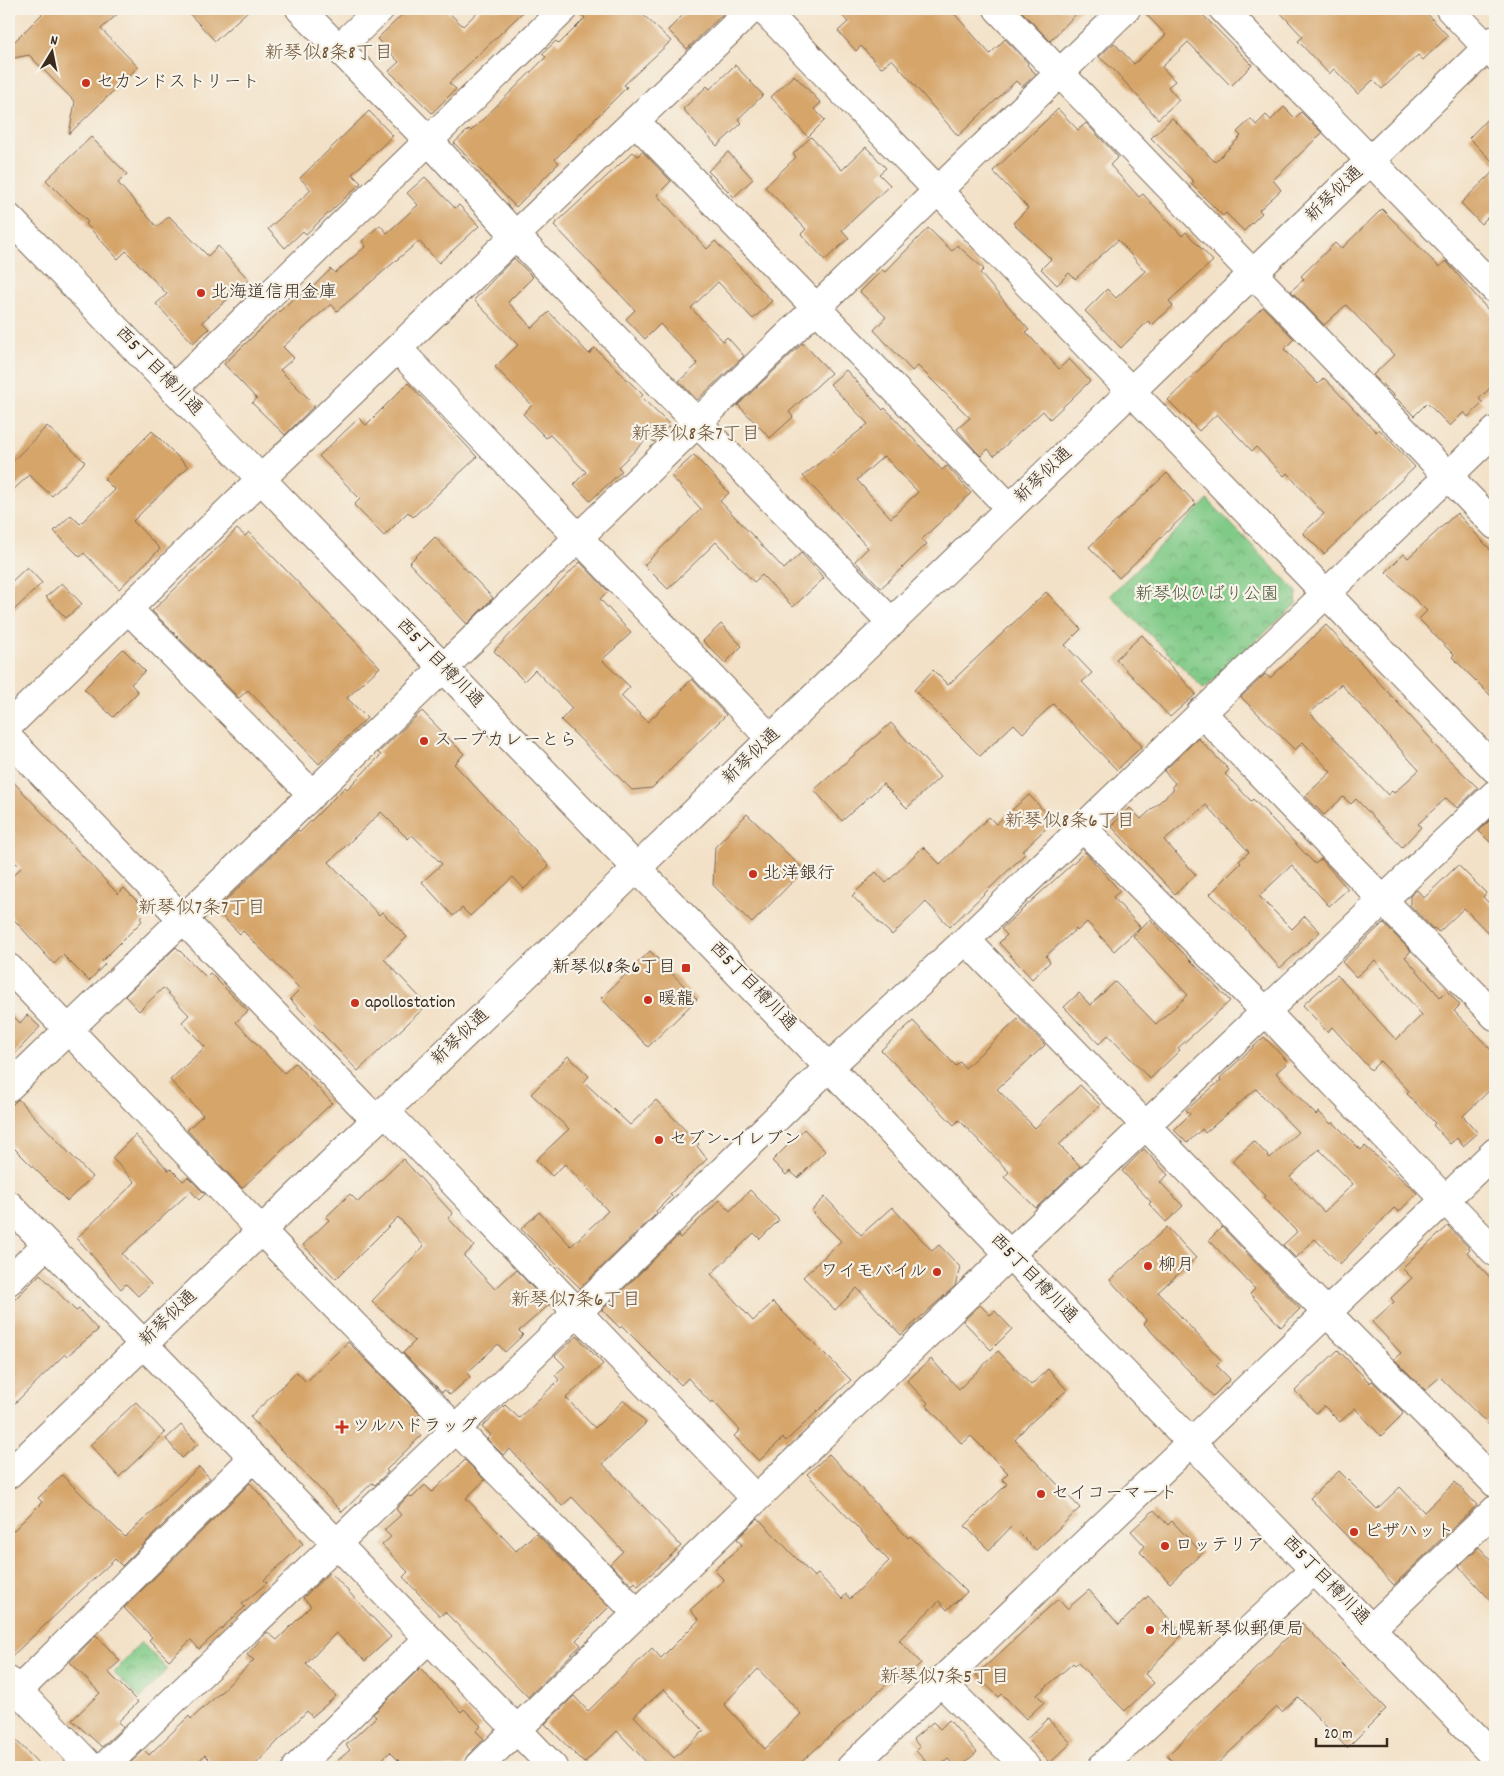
<svg xmlns="http://www.w3.org/2000/svg" width="1504" height="1776" font-family="Dekko,'Klee One',sans-serif">
<style>
.park{fill:url(#park-crowns);stroke:#5e7a52}
.building{fill:#d6a56a;fill-rule:evenodd}
.lines{fill:none;stroke-linecap:round;stroke-linejoin:round}
.minor-casing{stroke:#7b6a59;stroke-width:30}
.tertiary-casing{stroke:#7b6a59;stroke-width:30}
.secondary-casing{stroke:#7b6a59;stroke-width:30}
.minor{stroke:#fff;stroke-width:28}
.tertiary{stroke:#fff;stroke-width:28}
.secondary{stroke:#fff;stroke-width:28}
.poi-dot{fill:#c8321e;stroke:#f7f3e8;stroke-width:2}
.labels{text-anchor:middle;dominant-baseline:central;stroke-width:4.5;stroke-linejoin:round;paint-order:stroke}
.poi-label{font-size:18px;fill:#3b2a1e;stroke:#f7f3e8;text-anchor:start}
.street-label{font-size:18px;fill:#3b2a1e;stroke:#f7f3e8}
.park-label{font-size:18px;fill:#505a3e;stroke:#f7f3e8}
.neighbourhood-label{font-size:19px;fill:#715539;stroke:#f7f3e8}
</style>
<defs>
<pattern id="park-crowns" width="20" height="18" patternUnits="userSpaceOnUse" patternTransform="scale(1.25)"><rect width="20" height="18" fill="#80ca87"/><path d="M2 6a3 3 0 1 1 6 0M12 15a3 3 0 1 1 6 0" fill="none" stroke="#6aa46e"/></pattern>
</defs>
<rect width="100%" height="100%" fill="#f7f3e8"/>
<filter id="ink" filterUnits="userSpaceOnUse"><feTurbulence type="fractalNoise" baseFrequency=".02" numOctaves="2"/><feDisplacementMap in="SourceGraphic" scale="10" xChannelSelector="R" yChannelSelector="G"/><feConvolveMatrix kernelMatrix="1 2 1 2 8 2 1 2 1" color-interpolation-filters="sRGB"/></filter>
<filter id="wash" filterUnits="userSpaceOnUse"><feTurbulence type="fractalNoise" baseFrequency=".0096" numOctaves="4" result="noise"/><feDisplacementMap in="SourceGraphic" scale="20" xChannelSelector="R" yChannelSelector="G"/><feGaussianBlur stdDeviation="1.12" result="paint"/><feColorMatrix in="noise" values="0 0 0 0 0 0 0 0 0 0 0 0 0 0 0 0 0 1.4 0 .05"/><feComposite in="paint" operator="in"/></filter>
<g filter="url(#wash)">
<rect width="100%" height="100%" fill="#f3e1c7"/>
<path class="park" d="M1208 500 1297 592 1296 604 1204 689 1110 595Z
M141 1642 167 1669 140 1699 114 1673Z"/>
<g id="blocks">
<path class="building" d="M47 9H123L101 29 138 67 69 134 75 102 29 55 9 59V47Z
M185 9H250L215 41Z
M408 9H445L463 26 481 9H526L449 83 456 89 432 113 389 71 399 62 377 39Z
M579 9H637L671 41 624 85 627 87 555 159 559 163 516 207 454 143 469 129 471 131 546 57 542 54 556 41 559 44 585 18 579 12Z
M689 9H728L687 49 668 30Z
M836 9H950L990 54 1005 39 1028 63 1027 65 1036 74 1022 87 1016 81 958 136 892 59 881 68 861 46 856 51 838 31 848 22Z
M1019 9H1081L1050 41Z
M1141 9H1197L1252 65 1231 86 1188 42 1162 67 1175 81 1168 87 1179 100 1158 119 1114 70 1099 57 1114 43 1134 64 1166 35Z
M1277 9H1423L1448 36 1423 60 1418 55 1382 89 1373 80 1358 94 1334 69 1329 74 1298 41 1303 37Z
M735 65 763 95 738 119 742 123 717 146 683 109 707 86 710 89Z
M794 75 821 103 814 109 825 120 808 137 771 97Z
M1284 107 1295 118 1301 112 1322 133 1273 180 1281 190 1259 210 1262 213 1244 231 1226 213 1223 216 1191 184 1194 182 1151 138 1172 118 1215 162 1241 136 1237 132 1251 119 1256 125 1266 115 1271 120Z
M1058 109 1078 130 1086 123 1118 157 1110 165 1139 197 1143 194 1182 236 1186 232 1213 261 1169 301 1173 306 1152 325 1148 321 1121 348 1085 311 1107 289 1116 298 1145 271 1118 240 1075 279 1069 273 1057 285 1041 269 1051 259 1013 223 1028 208 993 171Z
M369 111 393 136 352 174 361 183 306 234 303 231 285 248 268 229 311 190 300 178Z
M1495 111V164L1469 138Z
M91 137 127 174 118 183 157 227 169 216 208 256 218 246 249 280 202 322 209 329 193 343 156 304 167 294 126 251 118 259 86 224 88 222 46 180Z
M811 137 842 170 866 147 886 168 879 174 890 185 842 230 849 238 825 260 801 234 806 229 765 187 796 157 793 154Z
M642 151 671 181 657 195 707 249 715 241 772 301 753 319 718 282 691 308 723 341 727 337 744 356 697 400 679 381 698 364 660 324 645 339 626 319 635 310 554 225 633 152 638 156Z
M728 152 753 179 734 197 708 171Z
M1495 170V210L1481 224 1461 203Z
M425 177 455 208 459 205 479 226 439 263 419 241 337 311 331 304 283 347 294 358 280 370 315 405 285 435 252 403 257 399 224 364 298 294 302 297 331 269 335 273 366 246 362 241 380 225 387 233 418 205 407 193Z
M1382 209 1439 267 1446 261 1495 318V383L1479 399 1483 403 1468 417 1464 412 1450 426 1427 403 1414 416 1373 375 1394 355 1346 305 1324 325 1291 291 1304 279 1301 276 1335 243 1341 249Z
M928 228 952 251 957 245 984 269 980 273 1029 330 1026 332 1059 369 1069 359 1090 381 1050 419 1043 411 994 456 988 449 981 456 975 450 957 429 970 418 918 366 912 371 874 330 886 317 860 292 882 270 885 272Z
M514 258 533 277 508 302 532 328 549 312 589 354 595 348 643 395 641 397 670 425 654 442 649 437 618 467 622 471 590 501 574 484 586 472 550 435 546 438 523 414 532 405 495 367 518 345 474 300Z
M1263 307 1294 339 1284 349 1318 384 1324 378 1376 432 1379 429 1415 467 1324 554 1303 533 1324 514 1287 473 1284 476 1256 447 1252 451 1217 414 1199 431 1168 400Z
M803 343 831 373 789 412 793 417 770 438 738 405Z
M846 370 883 410 885 408 942 470 947 466 971 493 922 539 927 544 881 588 855 561 868 548 803 476 868 424 830 384ZM884 456 918 492 891 518 857 480Z
M408 383 477 457 413 517 408 512 384 536 354 505 360 499 319 456 359 418 366 425Z
M47 426 85 462 52 496 29 475 9 494V465Z
M152 431 188 467 133 521 160 549 119 589 84 553 80 557 54 531 71 515 80 524 115 490 104 479Z
M694 455 729 493 720 501 784 569 801 553 824 578 793 607 762 575 754 582 716 542 668 589 644 565 701 509 671 476Z
M1167 473 1196 504 1119 578 1089 547Z
M1457 513 1495 555V700L1452 657 1454 655 1419 619 1427 611 1386 572 1404 554 1408 558Z
M237 529 245 536 249 532 380 667 347 698 367 718 319 764 248 690 239 698 152 611Z
M435 537 493 598 467 624 409 563Z
M580 562 608 591 600 599 631 633 602 660 630 687 621 696 648 722 692 679 726 715 652 788 632 790 561 720 572 708 535 670 524 681 494 651Z
M27 567 42 583 9 615V584Z
M62 583 82 604 66 618 46 597Z
M1046 592 1081 629 1065 645 1092 673 1082 682 1142 746 1117 770 1053 704 1023 733 1014 724 980 756 914 690 933 670 948 685Z
M721 624 742 646 725 663 703 641Z
M1326 625 1433 741 1431 742 1478 788 1457 808 1446 798 1418 824 1421 827 1402 847 1356 799 1351 804 1343 797 1324 815 1305 796 1331 772 1303 742 1295 750 1241 697 1265 674 1270 678ZM1341 684 1419 770 1394 793 1392 791 1388 795 1310 713Z
M1142 635 1196 694 1170 717 1116 659Z
M123 649 145 671 131 684 138 692 113 717 84 689Z
M422 711 464 754 454 764 549 866 524 889 513 877 470 916 462 908 453 916 422 882 442 864 412 835 408 839 381 812 329 862 379 915 382 912 407 937 384 959 427 1005 358 1071 290 999 300 989 251 939 243 931 240 934 222 916 225 914 219 907 298 830 300 832 345 787 347 789 381 755 378 753Z
M891 723 940 777 907 808 883 784 842 821 814 790Z
M1198 738 1229 770 1225 774 1251 801 1253 799 1315 864 1321 859 1348 889 1329 906 1292 865 1259 896 1292 929 1305 916 1320 932 1280 968 1245 928 1210 894 1241 863 1239 861 1249 852 1206 805 1164 840 1196 875 1175 894 1111 826 1130 808 1141 819 1174 789 1172 787 1175 783 1164 771Z
M9 777 118 894 124 888 147 911 140 918 142 921 102 961 105 964 89 981 63 955 54 964 9 914V879L21 868 9 856Z
M1029 795 1054 821 1022 851 1025 854 950 927 926 902 892 935 852 896 876 872 886 883 923 847 940 864 989 817 996 824Z
M747 814 804 870 752 923 713 885 715 847Z
M1495 815V847L1479 831Z
M1085 852 1120 891 1113 897 1140 927 1114 951 1087 922 1077 931 1076 929 1046 956 1050 962 1032 979 999 943 1007 935 1001 929Z
M1458 865 1486 893 1483 897 1495 909V940L1464 908 1439 932 1434 928 1433 929 1410 905V896L1417 890 1424 898Z
M1150 919 1230 1001 1178 1048 1180 1050 1150 1079 1108 1035 1099 1044 1064 1007 1079 993 1090 1005 1115 982 1156 1024 1188 995 1133 936Z
M1383 923 1411 951 1405 957 1440 997 1447 991 1460 1005 1454 1011 1495 1054V1085L1463 1116 1478 1133 1463 1146 1457 1138 1450 1144 1433 1125 1435 1123 1407 1094 1409 1091 1380 1061 1371 1070 1332 1027 1327 1032 1303 1005 1337 975 1396 1040 1422 1015 1375 960 1356 977 1342 962Z
M176 947 206 977 210 973 248 1011 236 1022 284 1073 295 1063 332 1103 242 1188 187 1130 203 1115 170 1080 205 1047 182 1022 189 1015 163 988 139 1011 125 996Z
M650 951 697 999 648 1047 601 998Z
M9 1012 20 1023 27 1015 40 1027 9 1060Z
M1019 1018 1045 1045 997 1089 1035 1128 1080 1085 1100 1105 1059 1145 1080 1166 1036 1208 1004 1177 1009 1172 959 1120 954 1125 881 1050 913 1021 956 1066 960 1062 965 1068Z
M1264 1037 1288 1062 1276 1073 1316 1115 1319 1112 1331 1124 1333 1122 1361 1150 1365 1146 1417 1193 1399 1212 1394 1208 1340 1264 1315 1239 1296 1258 1283 1245 1297 1232 1263 1198 1265 1196 1232 1161 1254 1141 1270 1158 1298 1132 1256 1089 1205 1133 1202 1129 1187 1143 1174 1130 1190 1114 1186 1110 1221 1080 1220 1078ZM1319 1149 1353 1184 1324 1212 1290 1177Z
M568 1056 589 1076 584 1082 630 1125 656 1100 699 1144 697 1146 707 1159 670 1194 672 1195 656 1211 657 1213 580 1288 521 1229 539 1212 571 1246 608 1211 565 1164 552 1176 536 1160 569 1129 531 1094Z
M18 1099 92 1177 67 1201 9 1143V1108Z
M804 1129 825 1151 798 1178 790 1171 786 1175 772 1161Z
M135 1135 169 1171 171 1169 183 1181 188 1177 205 1194 199 1200 191 1191 122 1254 151 1284 138 1296 126 1284 121 1289 77 1238 135 1182 112 1158Z
M1144 1149 1168 1175 1160 1182 1183 1206 1166 1222 1149 1204 1151 1202 1122 1171Z
M403 1159 453 1214 448 1218 474 1246 464 1256 495 1289 516 1270 549 1305 519 1331 523 1335 505 1352 498 1344 467 1373 470 1377 450 1395 445 1390 442 1392 403 1353 415 1341 372 1301 424 1246 398 1217 336 1279 303 1245 329 1220 326 1217 350 1194 358 1202Z
M750 1190 779 1220 760 1239 754 1233 711 1274 753 1321 773 1302 851 1380 786 1441 783 1438 759 1461 734 1436 740 1430 713 1401 711 1403 688 1378 681 1385 622 1326 620 1328 602 1310 678 1236 680 1238 720 1200 730 1211Z
M825 1197 861 1235 892 1207 932 1251 939 1245 960 1267 955 1286 901 1335 857 1288 835 1310 803 1277 841 1241 811 1211Z
M1448 1226 1470 1249 1467 1252 1495 1283V1431L1440 1377 1425 1390 1394 1359 1401 1353 1372 1322 1394 1302 1391 1298 1412 1278 1402 1268Z
M1167 1227 1196 1258 1158 1292 1221 1360 1216 1365 1230 1379 1213 1396 1144 1324 1147 1321 1110 1280Z
M1222 1227 1300 1309 1281 1327 1250 1294 1255 1289 1209 1240Z
M40 1274 76 1311 79 1309 98 1330 67 1356 65 1354 9 1409V1305Z
M980 1305 990 1315 995 1311 1012 1329 991 1350 963 1321Z
M577 1336 603 1364 566 1398 595 1428 624 1400 646 1423 603 1464 681 1546 638 1586 635 1582 632 1585 610 1564 623 1551 572 1497 562 1506 510 1449 503 1455 487 1439 491 1435 482 1427 505 1405 519 1418 559 1380 555 1375 565 1366 555 1356Z
M348 1342 420 1414 410 1424 421 1436 386 1470 388 1472 375 1485 372 1483 342 1512 250 1417 297 1372 306 1382Z
M1338 1350 1370 1383 1372 1381 1403 1412 1402 1415 1381 1436 1355 1408 1340 1422 1324 1406 1316 1413 1295 1391Z
M998 1351 1031 1385 1048 1369 1067 1390 1026 1427 1015 1440 1080 1508 1036 1550 1012 1526 989 1550 965 1526 1007 1484 1002 1479 1008 1473 971 1436 962 1444 926 1405 928 1403 907 1381 931 1359 959 1389Z
M136 1402 165 1433 119 1477 90 1445Z
M181 1425 198 1444 182 1458 166 1439Z
M829 1454 908 1538 910 1536 967 1592 947 1610 939 1601 899 1640 921 1663 902 1681 897 1675 796 1767H651L617 1731 584 1763 545 1724 574 1696 588 1711 652 1648 661 1658 699 1620 690 1610 724 1580 714 1570 742 1545 737 1539 758 1518 814 1577 818 1574 842 1599 846 1594 850 1599 889 1561 807 1474ZM758 1669 801 1714 765 1749 724 1704ZM664 1689 704 1731 674 1758 634 1716Z
M465 1460 485 1480 466 1498 516 1551 536 1533 609 1607 576 1640 581 1645 528 1697 445 1612 440 1616 403 1577 408 1572 382 1545 391 1537 384 1530 401 1515 396 1509 409 1495 412 1498 425 1485 432 1492Z
M199 1467 210 1478 122 1566 115 1559 9 1659V1535L42 1502 38 1498 62 1475 125 1537Z
M1339 1471 1377 1509 1400 1487 1424 1512 1455 1482 1477 1505 1394 1585 1310 1498Z
M250 1483 303 1544 264 1580 267 1583 242 1604 245 1607 199 1649 191 1640 169 1660 149 1640 152 1637 124 1608Z
M1154 1510 1168 1525 1172 1521 1202 1553 1170 1583 1140 1552 1145 1546 1131 1531Z
M1479 1547 1495 1564V1605L1459 1566Z
M330 1572 391 1637 365 1661 336 1633 306 1664 336 1696 312 1717 307 1711 253 1767H217L205 1755 192 1767H126L144 1750 149 1755 189 1716 191 1719 221 1692 254 1660 247 1655 267 1632 277 1640 311 1606 303 1598Z
M1089 1590 1119 1625 1148 1596 1183 1634 1145 1674 1154 1683 1125 1711 1078 1663 1075 1665 1073 1663 1037 1695 1044 1702 1026 1719 1002 1694 999 1697 976 1675 1058 1599 1067 1609Z
M1302 1623 1386 1709 1347 1748 1298 1697 1282 1712 1277 1707 1214 1767H1178L1167 1756Z
M96 1635 120 1661 108 1672 138 1702 118 1722 123 1727 102 1747 72 1720 100 1693 70 1662Z
M420 1668 461 1712 464 1709 481 1726 476 1731 484 1739 467 1756 463 1767H405L390 1752 374 1767H330L350 1750 346 1745 376 1717 373 1714Z
M1048 1719 1071 1743 1050 1763 1027 1739Z
M949 1720 977 1752 960 1767H955L948 1759 939 1767H931L916 1751 920 1747 913 1739 933 1722 940 1729Z
M9 1733 42 1767H9Z"/>
</g>
</g>
<g filter="url(#ink)">
<use href="#blocks" fill-opacity="0" stroke="#7b6a59" stroke-width="1"/>
<g class="lines">
<defs>
<path id="minor" d="M300 9 430 142 516 236 892 623
M763 9 1495 769
M998 9 1495 525
M1223 9 1495 289
M1450 9 1495 56
M339 48 380 9
M635 121 1010 508
M398 349 771 739
M173 389 564 9
M129 610 312 794
M1201 712 1495 1016
M9 725 261 479 752 9
M9 739 376 1120
M1083 828 1266 1012 1495 1252
M966 940 1328 1314 1495 1483
M9 968 282 1252 637 1613
M9 1087 1126 9
M385 1111 756 1499
M9 1205 553 1767
M9 1281 47 1244
M1372 1628 1495 1510
M9 1681 91 1767
M940 1681 1026 1767
M18 1691 252 1459
M104 1767 585 1305 829 1067 966 940 1495 431
M297 1767 428 1639
M478 1767 1010 1254 1495 794
M851 1767 1495 1152
M1102 1767 1314 1570"/>
<path id="tertiary" d="M9 1474 1495 40"/>
<path id="secondary" d="M9 218 1495 1757"/>
</defs>
<use href="#minor" class="minor-casing"/>
<use href="#tertiary" class="tertiary-casing"/>
<use href="#secondary" class="secondary-casing"/>
<use href="#minor" class="minor"/>
<use href="#tertiary" class="tertiary"/>
<use href="#secondary" class="secondary"/>
</g>
</g>
<g class="poi-dot">
<circle cx="86" cy="83" r="5"/>
<circle cx="201" cy="293" r="5"/>
<circle cx="424" cy="741" r="5"/>
<circle cx="753" cy="874" r="5"/>
<rect x="681" y="963" width="10" height="10" rx="2.5"/>
<circle cx="648" cy="1000" r="5"/>
<circle cx="355" cy="1003" r="5"/>
<circle cx="659" cy="1140" r="5"/>
<circle cx="1148" cy="1266" r="5"/>
<circle cx="937" cy="1272" r="5"/>
<path d="M339.5 1419.5h5v5h5v5h-5v5h-5v-5h-5v-5h5z"/>
<circle cx="1041" cy="1494" r="5"/>
<circle cx="1354" cy="1532" r="5"/>
<circle cx="1165" cy="1546" r="5"/>
<circle cx="1150" cy="1630" r="5"/>
</g>
<g class="labels">
<g class="poi-label">
<text x="96" y="83">セカンドストリート</text>
<text x="211" y="293">北海道信用金庫</text>
<text x="434" y="741">スープカレーとら</text>
<text x="763" y="874">北洋銀行</text>
<text x="676" y="968" text-anchor="end">新琴似8条6丁目</text>
<text x="658" y="1000">暖龍</text>
<text x="365" y="1003">apollostation</text>
<text x="669" y="1140">セブン-イレブン</text>
<text x="1158" y="1266">柳月</text>
<text x="927" y="1272" text-anchor="end">ワイモバイル</text>
<text x="352" y="1427">ツルハドラッグ</text>
<text x="1051" y="1494">セイコーマート</text>
<text x="1364" y="1532">ピザハット</text>
<text x="1175" y="1546">ロッテリア</text>
<text x="1160" y="1630">札幌新琴似郵便局</text>
</g>
<g class="street-label">
<text transform="translate(1335 195) rotate(-44)">新琴似通</text>
<text transform="translate(158 372) rotate(46)">西5丁目樽川通</text>
<text transform="translate(1044 476) rotate(-44)">新琴似通</text>
<text transform="translate(439 664) rotate(46)">西5丁目樽川通</text>
<text transform="translate(752 757) rotate(-44)">新琴似通</text>
<text transform="translate(752 987) rotate(46)">西5丁目樽川通</text>
<text transform="translate(461 1038) rotate(-44)">新琴似通</text>
<text transform="translate(1033 1279) rotate(46)">西5丁目樽川通</text>
<text transform="translate(169 1319) rotate(-44)">新琴似通</text>
<text transform="translate(1325 1581) rotate(46)">西5丁目樽川通</text>
</g>
<g class="park-label">
<text x="1207" y="595">新琴似ひばり公園</text>
</g>
<g class="neighbourhood-label">
<text x="329" y="54">新琴似8条8丁目</text>
<text x="696" y="435">新琴似8条7丁目</text>
<text x="1070" y="822">新琴似8条6丁目</text>
<text x="202" y="909">新琴似7条7丁目</text>
<text x="576" y="1301">新琴似7条6丁目</text>
<text x="945" y="1678">新琴似7条5丁目</text>
</g>
</g>
<rect width="1504" height="1776" fill="none" stroke="#f7f3e8" stroke-width="30"/>
<g transform="translate(52 52) rotate(10)" stroke="#f7f3e8" stroke-width="4" paint-order="stroke">
<path d="M0-4L9 19L0 12L-9 19Z" fill="#3b2a1e"/>
<text y="-8" font-size="14" font-weight="bold" text-anchor="middle" fill="#3b2a1e">N</text>
</g>
<path d="M1316 1738v8h71v-8" fill="none" stroke="#3b2a1e" stroke-width="2.5"/>
<text x="1324" y="1738" font-size="15" fill="#3b2a1e" stroke="#f7f3e8" stroke-width="4" paint-order="stroke">20 m</text>
</svg>
